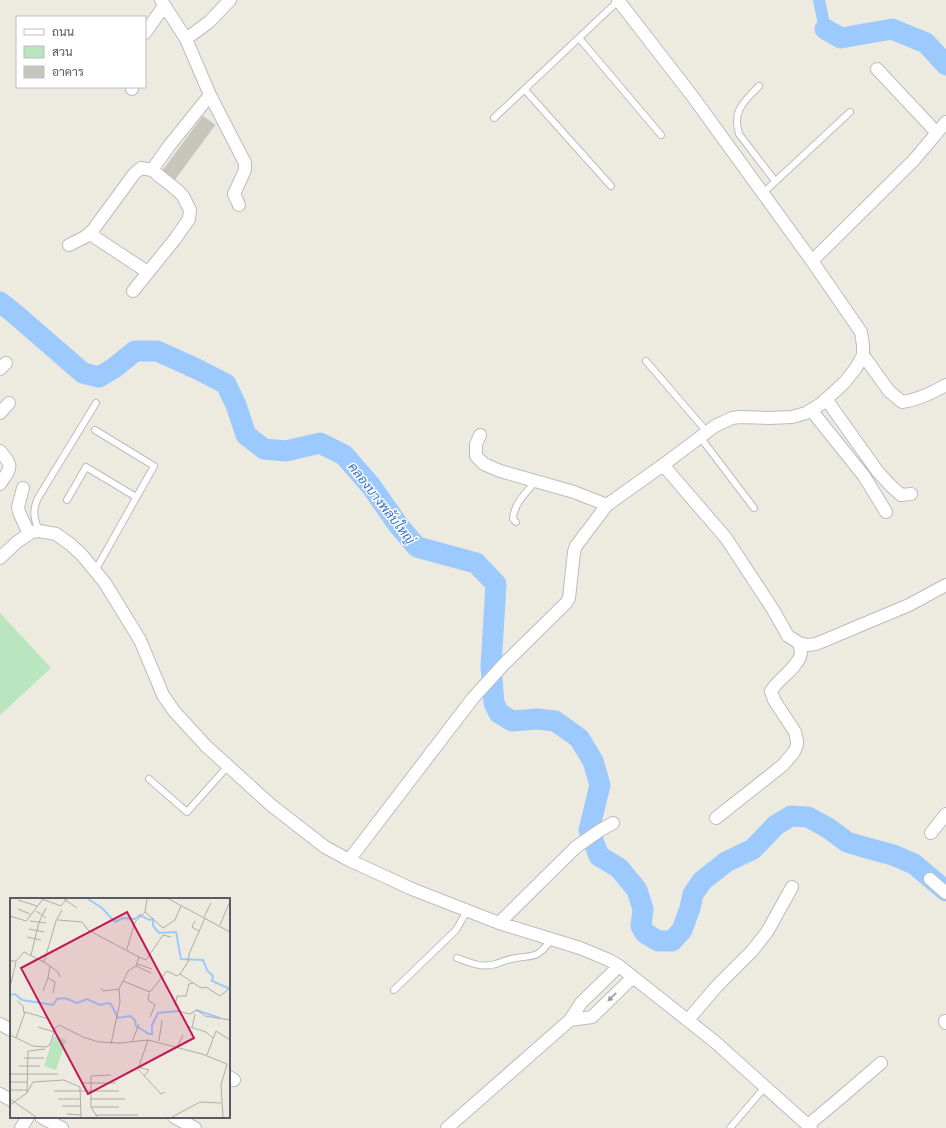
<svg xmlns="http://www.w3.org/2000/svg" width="946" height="1128" font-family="Montserrat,Sarabun,sans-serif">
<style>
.green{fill:#b9e6be}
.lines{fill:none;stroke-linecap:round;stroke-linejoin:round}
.canal{stroke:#9ccaff;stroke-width:12}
.river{stroke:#9ccaff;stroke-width:21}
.building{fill:#c7c5bc;stroke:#d1cdbd}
.service-casing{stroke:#babcc2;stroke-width:8}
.minor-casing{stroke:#babcc2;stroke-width:14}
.service{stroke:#fff;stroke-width:6}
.minor{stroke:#fff;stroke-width:12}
.oneway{fill:#9b9da0}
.labels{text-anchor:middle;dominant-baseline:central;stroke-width:3;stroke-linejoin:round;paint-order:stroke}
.water-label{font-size:13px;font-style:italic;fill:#3971c9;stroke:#fff}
.inset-river{fill:none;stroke:#9ccaff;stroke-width:2}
.inset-road{fill:none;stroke:#adada9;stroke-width:1}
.view{fill:#c2185b;fill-opacity:0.15;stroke:#c2185b;stroke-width:2}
.inset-edge{fill:none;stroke:#585b61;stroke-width:2}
</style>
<rect width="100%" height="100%" fill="#edebdf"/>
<path class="green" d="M0 613 51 668 0 715Z"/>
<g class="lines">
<path class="canal" d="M819 0 825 29"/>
<path class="river" d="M825 29 841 38 892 29 926 43 946 65
M0 302 15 314 83 373 99 377 114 368 135 351H157L197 369 226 384 236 405 246 435 264 449 286 451 320 443 344 455 371 486 399 526 417 547 476 563 496 584 491 667 494 703 499 713 512 721 537 719 555 721 579 738 593 761 600 785 589 830 599 856 619 868 637 890 643 909 641 926 645 933 658 941H672L682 930 690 908 693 894 702 881 726 862 753 849 776 825 791 816 808 817 828 828 847 842 860 846 893 855 914 864 946 891"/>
</g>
<path class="building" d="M203 116 215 125 173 182 161 173Z"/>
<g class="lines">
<defs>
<path id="service" d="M579 38 661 135
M759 86C744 102 732 110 739 134L775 181
M525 90 611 186
M494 118 618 1
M763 193 850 112
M646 361 707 432
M700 437 754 508
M67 500 86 467 136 497
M516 522 513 519C514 503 526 493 536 481
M39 531C34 519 32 510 38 498L96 403
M95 571 154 466 95 430
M149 779 187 812 228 766
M457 958C471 963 481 968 496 964 501 962 506 960 511 959 534 954 535 961 551 940
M394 990 456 930 467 911
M730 1128 765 1087"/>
<path id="minor" d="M161 0 186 39 209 22 230 0
M145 33 164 6
M186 39 210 95 245 163V170L234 194 239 205
M877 69 937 133
M132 87V89
M90 234 143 269
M69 245 85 237 93 230 134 174 141 168 152 170
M812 261 914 160 946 122
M133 291 175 239 189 219 190 210 183 196 177 190 152 170 169 146 210 95
M863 355 889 391 902 402C918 400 932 393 946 385
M0 369 6 363
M826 399 878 472 891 486 901 495 911 494
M811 410 864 476 886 512
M0 413 9 403
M480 435 476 444V456L484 464 500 471 574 492 607 505
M0 451C14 467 11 467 0 484
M663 465 726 538 772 608 788 636 799 643 808 645 816 644 909 605 946 585
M23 488 18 507 19 512 29 534
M0 558 17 542 32 532 39 531 56 534 70 544 82 555 105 583 140 640 163 695 174 711 206 746 271 805 325 847 349 860 412 889 499 923 580 948 609 960 619 966 714 1041 811 1128
M716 818 783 765 794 752 797 745V741L795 732 774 700 771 691C778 679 799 667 801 653 801 650 800 646 799 643
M931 833 946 814
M349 860 473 698 504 664 566 603 569 598 574 552 576 546 607 505 663 465 715 426 732 418 740 417 768 418 792 417 806 413 821 404 844 383 856 368 863 355V345L861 332 812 261 693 97 618 0
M930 879 946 893
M499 923 576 847 599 831 613 823
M570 1020 592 1017 633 977
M688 1020 717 986 752 951 767 932 792 887
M945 1021 946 1023
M0 1024 11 1030
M229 1077 234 1080
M0 1094 11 1100
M41 1117 62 1128
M174 1117 195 1128
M808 1125 838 1100 881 1063
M21 1128 28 1117
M447 1128 570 1020 581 1003 619 966"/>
</defs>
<use href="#service" class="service-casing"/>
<use href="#minor" class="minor-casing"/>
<use href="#service" class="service"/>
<use href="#minor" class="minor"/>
</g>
<defs><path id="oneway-solid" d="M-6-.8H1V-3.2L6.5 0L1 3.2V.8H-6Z"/></defs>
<use class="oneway" href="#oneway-solid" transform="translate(612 997) rotate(136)"/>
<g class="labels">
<g class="water-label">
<text transform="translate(382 503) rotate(52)">คลองบางพลับใหญ่</text>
</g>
</g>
<g transform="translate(10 898)">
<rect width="220" height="220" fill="#edebdf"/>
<path d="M44 138 56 142 46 172 34 168Z" fill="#b9e6be"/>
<path class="inset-river" d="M78 1 92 10 105 24M105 24 113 20 125 21 130 17 139 22 143 21V28L149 35 166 34 171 61 193 62 197 72 203 78 202 83 220 91M0 97 5 96 12 102 43 107 47 101 55 100 67 105 77 101 90 107 98 105 101 106 108 120 120 118 125 122 126 128 139 136H142V127L148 115 169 113M186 112 210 120"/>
<path class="inset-road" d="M32 1 51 8 57 1M54 1 67 10M159 1 220 34M8 2 27 8M8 11 20 16M26 13 36 20M135 14 153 30 165 22 171 8M0 18 16 23 33 1M194 19 201 5M48 22 72 24 78 32 129 59 126 68 118 73 109 91 110 104 101 146M20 23 36 25M185 23 182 29 189 33M29 24 36 10M210 27 220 3M19 31 34 34M17 39 31 42M117 51 125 24 135 14 137 1M21 57 29 24M129 59 136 62 153 37 161 39M0 63H6L14 54 34 64 46 23 52 12M34 64 48 74 50 79M127 66 142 71M40 68 38 80 45 84 43 95M126 68 141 75M170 76 178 64 179 56 195 20M113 83 140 94 157 73 167 78 170 76 191 90 196 89 210 98 220 90M0 89 6 64M91 90 93 93 109 91M33 93 38 80M139 95 138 102 145 107 140 119M7 103 13 108 14 115M165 108 167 98H176L179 86 183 85M167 113 180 116 187 112 195 118 220 122M177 128 196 134 203 140M28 129 44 134M182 130 185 116M0 137 23 148 36 149 40 147 45 130 49 127 73 139 89 144 110 145 138 142 192 156 217 166 211 187 213 219M6 140 15 114 39 121 40 126M138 142 128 171 151 196 155 194M149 143 152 122M122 144 129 126M168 148 173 137M197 157 206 133 220 142M14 160H34M9 168H30M128 169 139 172 134 178M0 176H48M0 184H17M72 185H106M0 192H17M44 193H109M17 195 18 153 35 151M0 201 26 219M48 201H71M80 201H115M0 207 17 195 23 184 54 182 70 189 71 219M52 208H71M81 209H109M57 216 71 217M86 217H128M87 219 81 209V178L101 177M162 219 190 204 211 205"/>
<path class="view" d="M117 14 184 140 78 196 11 70Z"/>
<rect width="220" height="220" class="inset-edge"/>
</g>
<rect x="16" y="16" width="130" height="72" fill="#ffffff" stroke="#bcbdc0"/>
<rect x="24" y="29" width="20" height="6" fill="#ffffff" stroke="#bcbdc0"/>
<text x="52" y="36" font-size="12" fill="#585b61">ถนน</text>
<rect x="24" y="46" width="20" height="12" fill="#b9e6be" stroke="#bcbdc0"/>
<text x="52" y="56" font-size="12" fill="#585b61">สวน</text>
<rect x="24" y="66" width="20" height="12" fill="#c7c5bc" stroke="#bcbdc0"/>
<text x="52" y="76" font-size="12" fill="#585b61">อาคาร</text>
</svg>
